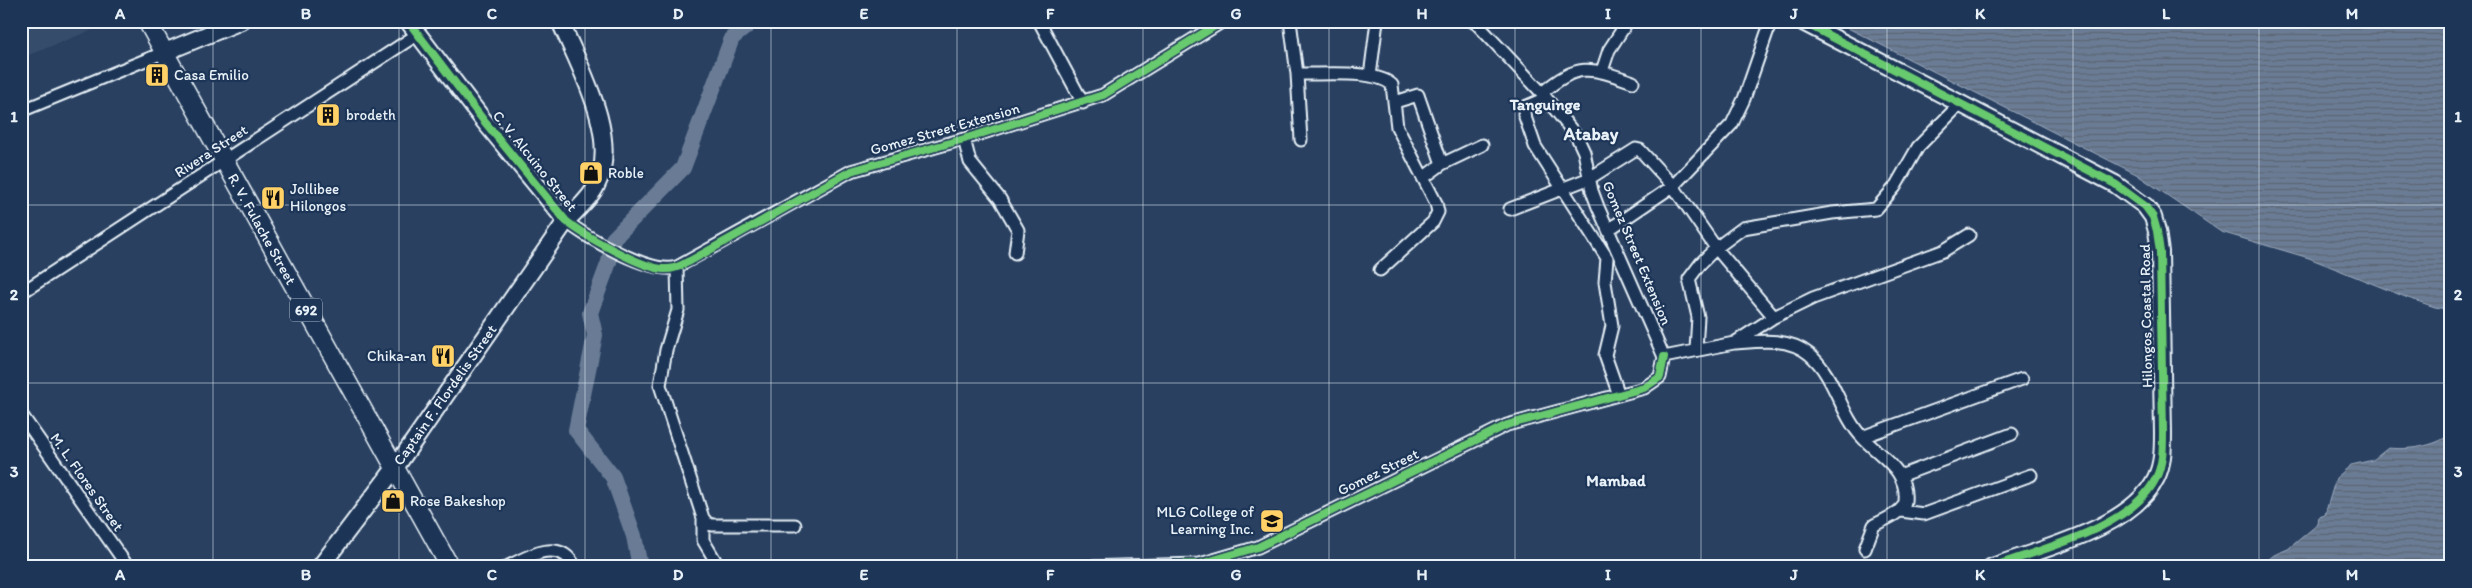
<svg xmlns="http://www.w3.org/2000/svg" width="2472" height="588" font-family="Itim,sans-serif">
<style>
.built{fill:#364d6b}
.water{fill:url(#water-rules);stroke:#9dabbd}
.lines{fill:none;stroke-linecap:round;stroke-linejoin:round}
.river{stroke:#6b7c95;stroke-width:16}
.street-casing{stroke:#e8f1f8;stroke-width:15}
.secondary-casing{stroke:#e8f1f8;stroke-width:20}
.primary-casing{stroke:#e8f1f8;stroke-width:21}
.street{stroke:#1d3557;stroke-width:11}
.secondary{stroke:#1d3557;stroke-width:16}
.primary{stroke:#1d3557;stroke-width:18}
.cycleway-casing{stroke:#1d3557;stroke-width:11}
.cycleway{stroke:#67ca6e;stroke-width:8}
.grid{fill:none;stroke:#e8f1f8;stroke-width:1;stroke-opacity:0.55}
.labels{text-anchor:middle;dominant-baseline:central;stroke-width:4.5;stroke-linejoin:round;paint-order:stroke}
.shield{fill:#1d3557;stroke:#abb9c8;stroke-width:1}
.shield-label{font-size:14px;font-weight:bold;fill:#e8f1f8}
.poi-label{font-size:15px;fill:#e8f1f8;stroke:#1d3557;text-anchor:start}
.street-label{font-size:15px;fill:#e8f1f8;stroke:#1d3557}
.neighbourhood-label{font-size:16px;font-weight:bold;fill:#e8f1f8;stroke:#1d3557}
.quarter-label{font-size:18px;font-weight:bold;fill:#e8f1f8;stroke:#1d3557}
.neatline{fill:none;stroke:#e8f1f8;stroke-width:2}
.grid-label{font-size:16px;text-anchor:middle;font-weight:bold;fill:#e8f1f8}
</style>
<defs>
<pattern id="water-rules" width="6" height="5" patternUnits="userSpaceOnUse" patternTransform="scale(1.25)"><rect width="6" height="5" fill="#6b7c95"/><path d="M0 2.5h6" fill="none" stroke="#5a6573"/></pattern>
</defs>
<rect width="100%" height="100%" fill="#294061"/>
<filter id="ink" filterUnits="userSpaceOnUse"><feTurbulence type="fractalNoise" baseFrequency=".02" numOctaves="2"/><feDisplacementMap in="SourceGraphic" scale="10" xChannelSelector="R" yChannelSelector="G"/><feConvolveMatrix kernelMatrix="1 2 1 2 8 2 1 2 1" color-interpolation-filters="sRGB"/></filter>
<g filter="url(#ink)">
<path class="built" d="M21 21H115L21 58Z"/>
<path class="water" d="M1834 21H2451V310L2435 307 2408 298 2309 258 2221 232 2136 174Z
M2451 434V567H2259L2274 555 2288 549 2318 524 2319 517 2325 515 2326 511 2336 478 2351 465 2373 460 2388 448C2408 450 2434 447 2451 434Z"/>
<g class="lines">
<path class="river" d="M640 567 634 536 613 477 576 430 595 335 590 313 609 262 613 239 683 168 732 38 753 21"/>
<defs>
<path id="street" d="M1039 21 1083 103
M1290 21 1297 74 1301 140
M1472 21 1477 24 1542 93 1577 137 1584 152 1592 191 1598 207 1664 357
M1602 71 1609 50 1626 24
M1297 74C1320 75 1376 69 1392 85L1397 127 1436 203 1438 212 1433 222 1380 270
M1370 76 1377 21
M1542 93C1578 62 1590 67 1633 82
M1546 98 1525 107 1524 114 1535 146 1607 258 1605 282 1612 326 1605 355 1619 395
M1395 102 1418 95 1442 164 1423 178
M21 111 165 52
M964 139 970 162 1000 199 1018 230 1015 253
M1442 164 1482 145
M1510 209 1590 178 1636 149 1640 150 1673 186 1732 124 1744 99 1771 21
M566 221C586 238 652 275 677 267L851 171 964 139 1103 95 1223 21
M1608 230 1673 186 1716 248 1774 317
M677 267 678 310 666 350 660 385 703 518 707 523 712 525H795
M21 293 418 34
M1736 343C1760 341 1788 337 1809 354 1835 375 1840 414 1862 437 1880 457 1908 469 1905 501 1904 513 1883 520 1874 525L1865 549
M1696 349 1698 317 1689 279 1701 263 1716 248 1743 228 1832 213 1876 209 1895 187 1918 147 1960 104
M1664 357 1734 343 1774 317 1813 298 1943 251 1969 235
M21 414 128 567
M1862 437 2022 379
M1900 476 2012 434
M1901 511 1924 514 2031 475
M703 518V540L719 567
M507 567C528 556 560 537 575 567
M1083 567 1200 564 1258 547 1507 425 1644 388 1660 377 1664 357"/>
<path id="secondary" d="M408 21 484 121 566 221
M1801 21 2115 184 2145 206 2153 217 2157 231 2160 252 2163 433C2163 448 2163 464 2156 478 2132 528 2041 549 1992 567
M165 52 241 21
M320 567 395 468 566 221C575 211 590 199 596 186 621 138 579 66 560 21"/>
<path id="primary" d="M147 21 450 567"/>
</defs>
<use href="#street" class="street-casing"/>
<use href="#secondary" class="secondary-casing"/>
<use href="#primary" class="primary-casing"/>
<use href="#street" class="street"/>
<use href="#secondary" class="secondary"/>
<use href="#primary" class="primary"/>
<defs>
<path id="cycleway" d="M408 21 484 121 566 221C583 235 643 269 664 269 674 270 681 265 690 261L851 171 964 139 1103 95 1223 21
M1801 21 2115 184 2145 206 2153 217 2157 231 2160 252 2163 433C2163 448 2163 464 2156 478 2132 528 2041 549 1992 567
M1083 567 1200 564 1258 547 1507 425 1644 388 1660 377 1664 357"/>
</defs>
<use href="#cycleway" class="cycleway-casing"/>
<use href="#cycleway" class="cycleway"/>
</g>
</g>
<path class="grid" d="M213 21V567M399 21V567M585 21V567M771 21V567M957 21V567M1143 21V567M1329 21V567M1515 21V567M1701 21V567M1887 21V567M2073 21V567M2259 21V567M21 205H2451M21 383H2451"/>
<defs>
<symbol id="building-square" viewBox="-11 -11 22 22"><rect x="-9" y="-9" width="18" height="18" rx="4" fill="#ffd166" stroke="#1d3557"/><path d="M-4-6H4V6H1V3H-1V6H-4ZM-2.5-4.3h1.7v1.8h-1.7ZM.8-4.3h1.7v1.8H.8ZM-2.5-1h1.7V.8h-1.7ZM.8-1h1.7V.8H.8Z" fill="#111"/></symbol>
<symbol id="shop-square" viewBox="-11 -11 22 22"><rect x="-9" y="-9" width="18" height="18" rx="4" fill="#ffd166" stroke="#1d3557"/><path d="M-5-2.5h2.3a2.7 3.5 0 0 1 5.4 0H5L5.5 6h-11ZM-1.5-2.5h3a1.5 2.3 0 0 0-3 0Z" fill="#111"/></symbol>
<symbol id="restaurant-square" viewBox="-11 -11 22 22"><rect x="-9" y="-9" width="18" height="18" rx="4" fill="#ffd166" stroke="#1d3557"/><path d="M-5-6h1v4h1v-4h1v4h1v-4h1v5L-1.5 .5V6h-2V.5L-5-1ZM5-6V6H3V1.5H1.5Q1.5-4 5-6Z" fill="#111"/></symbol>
<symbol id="university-square" viewBox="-11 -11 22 22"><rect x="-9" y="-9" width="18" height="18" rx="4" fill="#ffd166" stroke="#1d3557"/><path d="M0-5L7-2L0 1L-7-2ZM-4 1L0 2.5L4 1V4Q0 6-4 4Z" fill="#111"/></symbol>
</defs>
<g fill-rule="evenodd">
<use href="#building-square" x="143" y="61" width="28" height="28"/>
<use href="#building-square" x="314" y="101" width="28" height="28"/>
<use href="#shop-square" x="577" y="159" width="28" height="28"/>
<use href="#restaurant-square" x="259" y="184" width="28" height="28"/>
<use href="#restaurant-square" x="429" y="342" width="28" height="28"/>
<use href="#shop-square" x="379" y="487" width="28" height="28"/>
<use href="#university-square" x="1258" y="507" width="28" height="28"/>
</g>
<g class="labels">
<rect class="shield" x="290" y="298.5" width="32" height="23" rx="4"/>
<g class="shield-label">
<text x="306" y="310">692</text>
</g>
<g class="poi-label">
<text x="174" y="75">Casa Emilio</text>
<text x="346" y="115">brodeth</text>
<text x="608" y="173">Roble</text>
<text x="290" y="189">Jollibee<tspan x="290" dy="17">Hilongos</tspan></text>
<text x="426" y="356" text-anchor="end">Chika-an</text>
<text x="410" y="501">Rose Bakeshop</text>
<text x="1254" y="512" text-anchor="end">MLG College of<tspan x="1254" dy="17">Learning Inc.</tspan></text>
</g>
<g class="street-label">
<text transform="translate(945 129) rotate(-16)">Gomez Street Extension</text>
<text transform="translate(211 151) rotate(-33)">Rivera Street</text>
<text transform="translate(535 161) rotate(51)">C. V. Alcuino Street</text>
<text transform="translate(262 229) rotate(61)">R. V. Fulache Street</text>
<text transform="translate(1637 253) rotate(67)">Gomez Street Extension</text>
<text transform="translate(2146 316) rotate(-91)">Hilongos Coastal Road</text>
<text transform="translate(445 395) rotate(-55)">Captain F. Flordelis Street</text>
<text transform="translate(1378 472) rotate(-26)">Gomez Street</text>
<text transform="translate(87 482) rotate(55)">M. L. Flores Street</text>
</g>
<g class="neighbourhood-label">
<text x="1545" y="104">Tanguinge</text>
<text x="1616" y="480">Mambad</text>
</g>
<g class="quarter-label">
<text x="1591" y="134">Atabay</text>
</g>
</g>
<rect width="2472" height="588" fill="none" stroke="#1d3557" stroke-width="55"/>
<rect x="28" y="28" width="2416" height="532" class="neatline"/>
<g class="grid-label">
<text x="120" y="19">A</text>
<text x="306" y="19">B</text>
<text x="492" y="19">C</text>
<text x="678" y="19">D</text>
<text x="864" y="19">E</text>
<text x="1050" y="19">F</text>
<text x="1236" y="19">G</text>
<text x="1422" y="19">H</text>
<text x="1608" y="19">I</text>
<text x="1794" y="19">J</text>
<text x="1980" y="19">K</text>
<text x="2166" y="19">L</text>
<text x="2352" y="19">M</text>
<text x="14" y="122">1</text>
<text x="2458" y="122">1</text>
<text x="14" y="300">2</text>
<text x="2458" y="300">2</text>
<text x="14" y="477">3</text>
<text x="2458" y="477">3</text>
<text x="120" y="580">A</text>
<text x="306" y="580">B</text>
<text x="492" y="580">C</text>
<text x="678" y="580">D</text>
<text x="864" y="580">E</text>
<text x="1050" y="580">F</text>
<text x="1236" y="580">G</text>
<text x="1422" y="580">H</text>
<text x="1608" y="580">I</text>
<text x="1794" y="580">J</text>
<text x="1980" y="580">K</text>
<text x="2166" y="580">L</text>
<text x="2352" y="580">M</text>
</g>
</svg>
